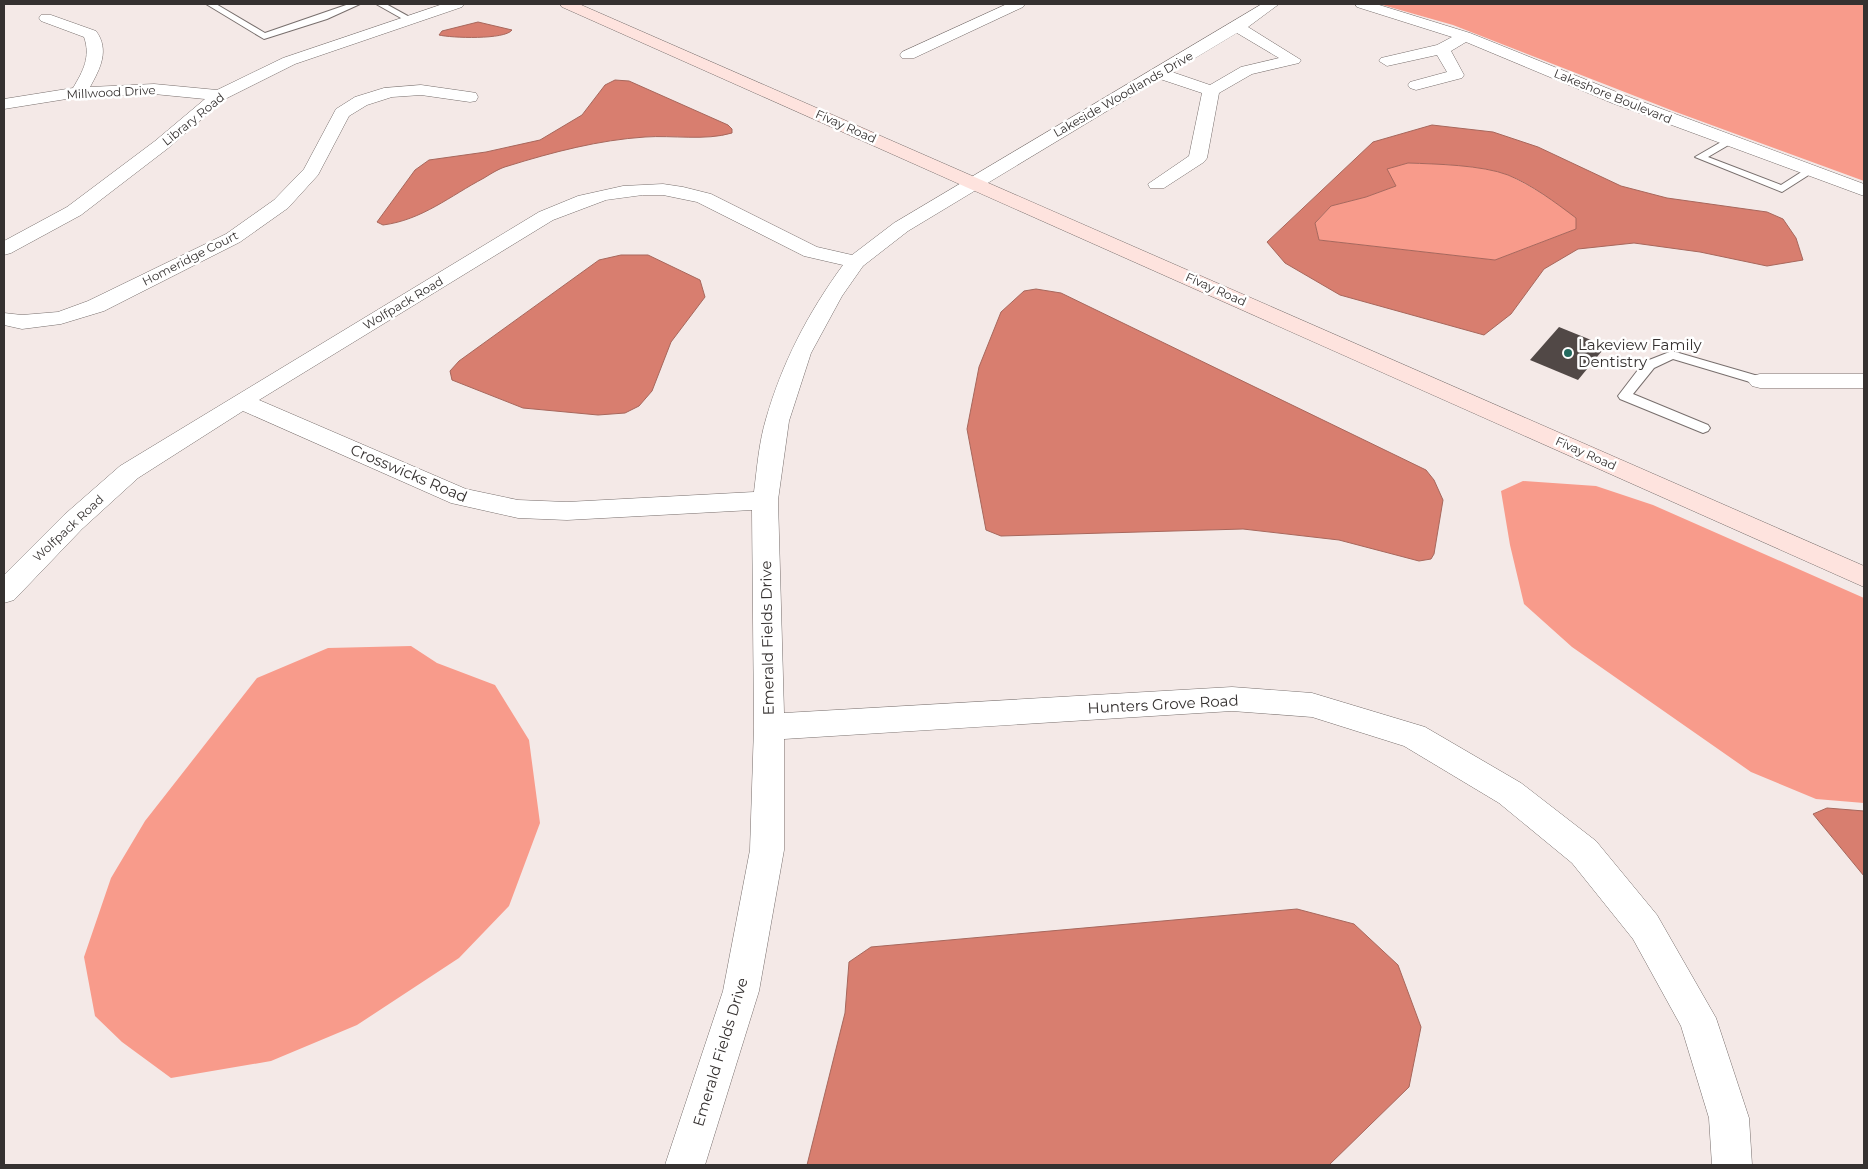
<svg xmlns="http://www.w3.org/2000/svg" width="1868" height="1169" font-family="Montserrat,sans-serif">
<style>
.forest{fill:#f89b8b}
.water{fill:#d87e6f;stroke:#a7675c;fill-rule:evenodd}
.building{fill:#514846}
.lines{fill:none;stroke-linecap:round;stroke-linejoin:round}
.lane-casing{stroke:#786f6d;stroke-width:2}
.street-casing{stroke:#786f6d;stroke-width:1}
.secondary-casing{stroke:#786f6d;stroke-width:1}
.lane{fill:#fff;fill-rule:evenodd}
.street{fill:#fff;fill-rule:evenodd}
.secondary{fill:#fee3de;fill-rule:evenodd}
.poi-dot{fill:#246a5f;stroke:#fff;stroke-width:2}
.labels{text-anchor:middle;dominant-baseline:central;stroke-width:5;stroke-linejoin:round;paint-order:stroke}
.far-street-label{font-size:12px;fill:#353130;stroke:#fff}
.poi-label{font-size:15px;fill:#353130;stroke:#fff;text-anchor:start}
.street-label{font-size:15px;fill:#353130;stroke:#fff}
</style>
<rect width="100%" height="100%" fill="#f4e9e7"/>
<path class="forest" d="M1379 4H1864V181L1676 112 1453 25Z
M1408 163C1436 164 1482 165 1508 175 1532 186 1555 202 1576 218V229L1495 260 1319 240 1315 223 1331 206 1366 197 1396 186 1386 169Z
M1523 481 1596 486 1653 505 1864 598V803L1816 799 1751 772 1572 647 1524 604 1510 545 1501 491Z
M411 646 437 663 495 685 529 740 540 823 509 906 459 958 357 1025 271 1061 171 1078 122 1042 95 1016 84 957 111 878 145 821 257 678 328 648Z"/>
<path class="water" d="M478 22 512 30C505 40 451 38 439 35L442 31Z
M615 80 629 81 728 125 732 129V133C705 141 673 135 645 137 599 140 553 152 508 166 500 168 492 173 484 178 450 196 422 220 383 225L377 222 415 170 429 160 486 152 540 140 582 115 605 85Z
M1432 125 1493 132 1538 147 1621 186 1667 198 1767 212 1783 219 1796 238 1803 260 1767 266 1700 252 1634 243 1578 249 1544 269 1511 314 1484 335 1340 295 1285 263 1267 242 1373 142ZM1408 163C1436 164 1482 165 1508 175 1532 185 1555 202 1576 218V229L1495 260 1319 240 1315 223 1331 206 1366 197 1396 186 1387 169Z
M621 255H648L700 280 705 297 671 342 652 391 639 406 625 413 598 415 523 408 452 380 450 371 459 361 599 260Z
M1036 289 1061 293 1426 470 1434 480 1443 500 1434 554 1431 559 1419 561 1339 540 1243 529 1001 536 986 530 967 429 979 367 1001 312 1024 291Z
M1827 808 1864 811V876L1813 814Z
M1297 909 1354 924 1398 965 1421 1027 1409 1087 1329 1165H807L845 1013 849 962 871 947Z"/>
<path class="building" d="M1559 327 1606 346 1578 380 1530 360Z"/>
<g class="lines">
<defs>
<path id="lane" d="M206 4H216L265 33 349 4H360L327 19 264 39Z
M376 4H386L415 20 408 22Z
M1728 138 1733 141 1732 143 1708 157 1781 185 1806 169H1814L1815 171 1782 192 1695 157Z
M1672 351 1765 378 1767 381 1760 385 1673 359 1654 368 1633 394 1708 425 1710 428 1708 431 1703 433 1620 399 1618 396 1644 362Z"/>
<path id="street" d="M443 4H464L462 7 295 64 225 99 167 149 81 215 11 253 4 255V241L67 207 155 141 205 99 154 94 79 97 4 109V99L73 88C83 71 91 57 84 37L41 21 39 18 41 15H51L96 31C110 50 100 69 90 87L154 84 217 90 283 58Z
M1007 4H1025L1023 7 914 58H902L900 55 902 52Z
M1262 4H1279L1248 27 1301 60 1299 63 1252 74 1219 93 1207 158 1204 162 1164 188H1150L1148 184 1189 156 1202 93 1160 79 908 231 863 266 842 296 811 353 789 421 778 500 784 713 1232 687 1312 693 1425 727 1521 783 1596 841 1657 915 1716 1018 1749 1118 1752 1165H1712L1709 1118 1681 1026 1633 939 1572 863 1499 803 1404 746 1312 717 1232 711 784 739V850L759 991 705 1165H665L723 991 750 850 754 727 752 510 567 520 518 518 451 503 243 411 138 478 82 529 14 600 4 603V575L64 515 120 466 539 212 578 196 623 186 663 184 683 187 711 194 817 247 852 255 894 223ZM1237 33 1279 58 1241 67 1210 85 1172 72ZM643 195H663L697 202 804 256 843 265C808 313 782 363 766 419 759 442 757 468 754 492L567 502 518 500 466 489 259 400 553 220 606 200Z
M1355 4H1376L1470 33 1624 95 1864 184V196L1612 103 1466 42 1451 51 1464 75 1462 78 1416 90 1410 88 1408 85 1410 82 1447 72 1437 55 1387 66 1379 61 1381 58 1437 45 1452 37 1357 7Z
M421 85 470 92 476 93 478 97 476 101 470 102 421 95 392 97 367 105 349 116 318 175 288 208 240 242 104 311 61 324 22 329 4 325V313L22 315 58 312 88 301 226 234 274 200 304 169 336 109 355 97 384 88Z
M1760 374H1864V388H1760L1752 386 1748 381 1752 376Z"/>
<path id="secondary" d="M560 4H579L1864 566V587L562 7Z"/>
</defs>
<use href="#lane" class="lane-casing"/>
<use href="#street" class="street-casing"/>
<use href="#secondary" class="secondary-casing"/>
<use href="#lane" class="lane"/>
<use href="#street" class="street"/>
<use href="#secondary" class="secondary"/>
</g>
<circle class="poi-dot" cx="1568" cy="353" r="5"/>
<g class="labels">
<g class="far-street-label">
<text transform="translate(111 92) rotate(-3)">Millwood Drive</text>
<text transform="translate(1123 94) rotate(-30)">Lakeside Woodlands Drive</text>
<text transform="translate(1613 96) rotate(22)">Lakeshore Boulevard</text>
<text transform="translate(193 119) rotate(-39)">Library Road</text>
<text transform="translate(846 126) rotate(24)">Fivay Road</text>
<text transform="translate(190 258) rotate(-27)">Homeridge Court</text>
<text transform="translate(1216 289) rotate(24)">Fivay Road</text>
<text transform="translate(403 303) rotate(-31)">Wolfpack Road</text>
<text transform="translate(1586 453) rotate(24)">Fivay Road</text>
<text transform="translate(68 528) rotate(-43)">Wolfpack Road</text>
</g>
<g class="poi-label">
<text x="1578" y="344">Lakeview Family<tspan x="1578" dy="17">Dentistry</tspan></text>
</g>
<g class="street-label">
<text transform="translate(409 473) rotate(23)">Crosswicks Road</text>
<text transform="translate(767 638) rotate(-91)">Emerald Fields Drive</text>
<text transform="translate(1163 704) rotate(-3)">Hunters Grove Road</text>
<text transform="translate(720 1052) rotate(-73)">Emerald Fields Drive</text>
</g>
</g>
<rect width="1868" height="1169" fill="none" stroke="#353130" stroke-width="10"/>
</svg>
